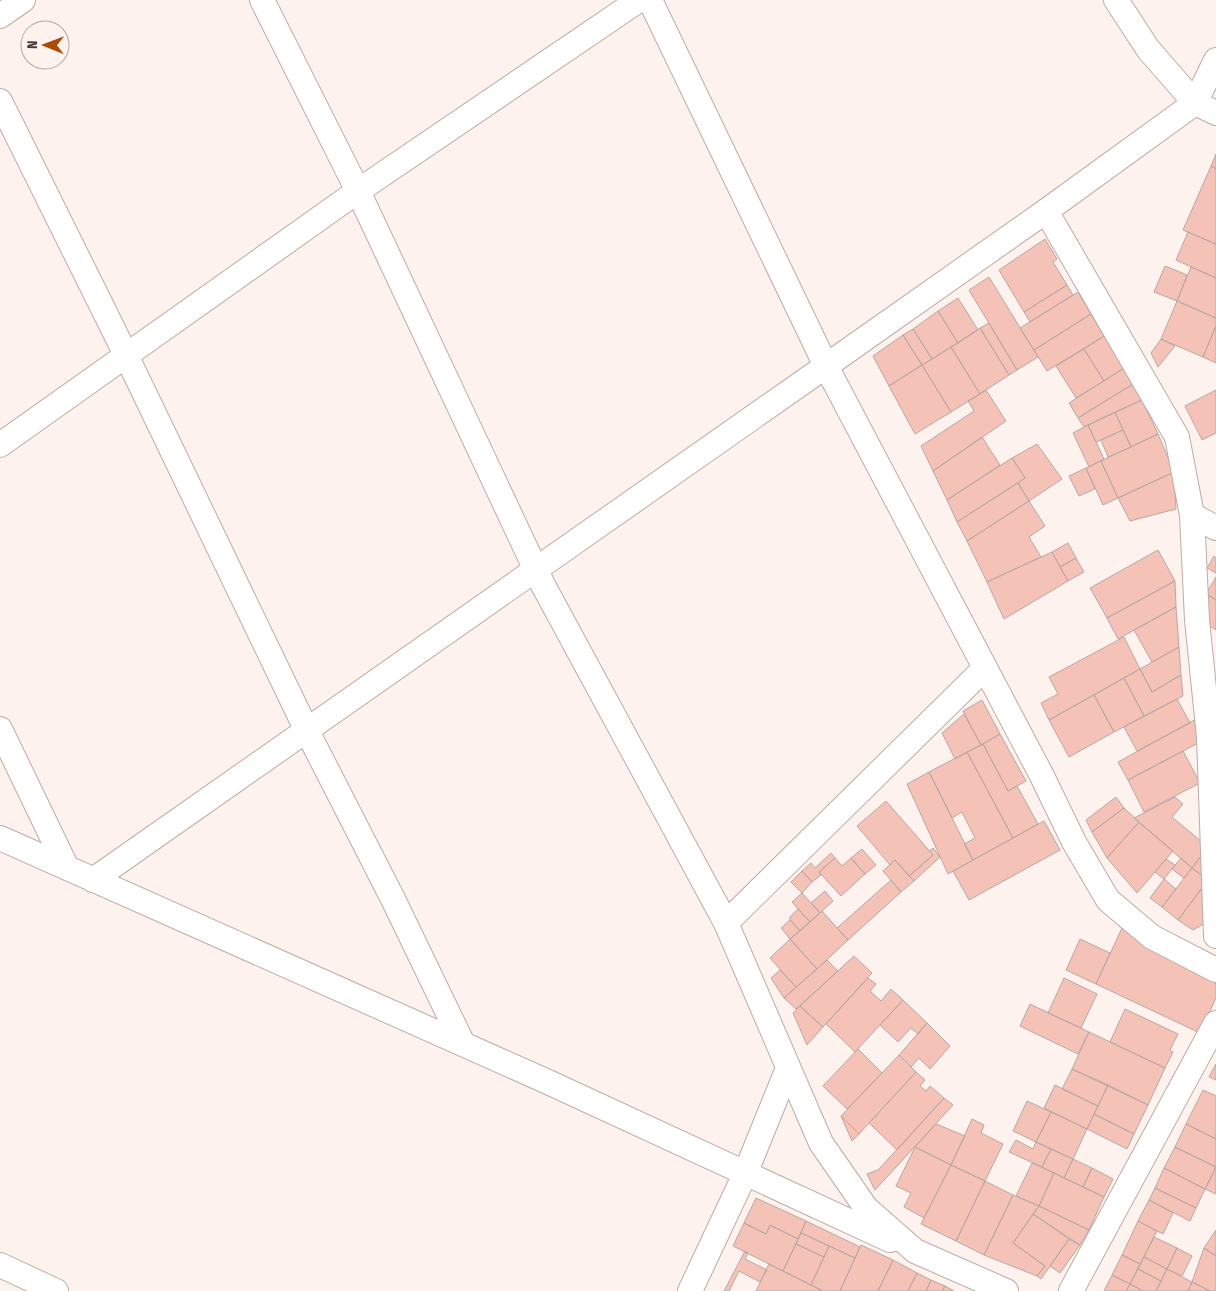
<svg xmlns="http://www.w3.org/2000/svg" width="1216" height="1291" font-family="'Fira Sans Condensed',sans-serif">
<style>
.building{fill:#f5c2b7;stroke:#baa7a3}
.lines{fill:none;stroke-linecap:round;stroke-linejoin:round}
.street-casing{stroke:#beaca4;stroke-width:26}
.street{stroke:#fff;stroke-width:24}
</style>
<rect width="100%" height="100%" fill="#fdf2ed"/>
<path class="building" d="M1216 154V169L1211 166Z
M1211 166 1216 169V244L1183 230Z
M1188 232 1216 244V278L1176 260Z
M1045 239 1057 259 1053 262 1067 285 1024 312 999 270Z
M1165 266 1187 275 1177 301 1154 292Z
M1191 267 1216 278V318L1177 301Z
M989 277 1038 357 1017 370 969 290Z
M1067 285 1073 295 1030 322 1024 312Z
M1078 292 1091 314 1034 350 1020 328Z
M958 298 978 330 958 343 938 311Z
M1177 301 1216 318V326L1203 357 1161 339Z
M938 311 958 343 932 359 913 329Z
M1091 314 1104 336 1047 371 1034 350Z
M989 323 1017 370 1009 375 980 328Z
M1216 326V363L1203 357Z
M980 328 1009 375 980 394 951 347Z
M913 329 932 359 922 365 903 335Z
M903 335 922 365 889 386 873 356Z
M1104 336 1124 368 1104 381 1084 349Z
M1161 339 1175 346 1158 367 1151 353Z
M951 347 980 394 951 412 922 365Z
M1084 349 1104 381 1076 398 1056 366Z
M922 365 951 412 915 434 889 386Z
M1124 368 1133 384 1078 418 1069 403Z
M1133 384 1142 400 1084 427 1078 418Z
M986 390 1006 421 933 471 921 446 974 411 968 401Z
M1216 390V433L1202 440 1185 406Z
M1142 400 1158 434 1131 447 1115 412Z
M1115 412 1123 430 1096 442 1088 425Z
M1088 425 1104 459 1089 467 1073 433Z
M1123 430 1131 447 1108 457 1101 440Z
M1158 434 1174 472 1118 498 1101 461Z
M982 437 1000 465 947 500 933 471Z
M1037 444 1062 479 1029 501 1018 483 1025 478 1012 458Z
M1012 458 1025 478 957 522 947 500Z
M1101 461 1118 498 1103 505 1086 468Z
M1086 468 1095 489 1079 496 1069 476Z
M1174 472 1176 509 1130 521 1118 498Z
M1018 483 1029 501 967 541 957 522Z
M1029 501 1045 526 1029 537 1041 557 987 582 967 541Z
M1068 543 1076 558 1060 567 1052 552Z
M1158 550 1175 581 1107 618 1090 588Z
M1052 552 1068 581 1004 619 987 582Z
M1214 556 1216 558V573L1207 568Z
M1076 558 1084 572 1068 581 1060 567Z
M1216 577V600L1206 594Z
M1175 581 1176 607 1118 639 1107 618Z
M1198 588 1216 600V630L1199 619Z
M1176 607 1179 647 1152 662 1134 630Z
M1124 637 1140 669 1049 720 1041 703 1058 694 1049 677Z
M1179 647 1181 675 1152 692 1140 669Z
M1140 669 1152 692 1181 675 1183 696 1144 716 1124 678Z
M1124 678 1144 716 1114 732 1094 695Z
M1094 695 1114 732 1069 757 1049 720Z
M1177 699 1190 723 1137 751 1124 727Z
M982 700 1000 734 981 745 963 711Z
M964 714 981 745 955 759 942 733Z
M1198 718 1202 741 1128 780 1118 762Z
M1000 734 1026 781 1008 791 983 744Z
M983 744 1008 791 1017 786 1038 824 1013 838 967 752Z
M1183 751 1200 783 1144 812 1128 780Z
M967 752 1013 838 973 860 964 844 975 838 962 812 952 818 929 772Z
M929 772 973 860 948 874 907 784Z
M1116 797 1124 808 1092 832 1086 820Z
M1175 797 1183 804 1172 817 1208 847 1192 868 1134 818Z
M886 801 933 855 909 876 895 860 890 865 857 826Z
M1124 808 1139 822 1107 858 1092 832Z
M1044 821 1060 850 969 900 953 871Z
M1139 822 1173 851 1137 893 1107 858Z
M1208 847V880L1192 868Z
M933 848 940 857 914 881 909 876 933 855 929 851Z
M862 849 876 865 865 874 851 858Z
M831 853 835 858 819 872 821 875 812 882 802 871 811 863 815 868Z
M835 858 842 866 851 858 865 874 841 896 819 872Z
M1181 858 1192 868 1184 878 1172 869Z
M1166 859 1175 865 1164 879 1155 872Z
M895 860 914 881 901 892 883 871Z
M1192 868 1208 880 1178 920 1162 907Z
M802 871 812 882 802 893 791 882Z
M1164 879 1176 889 1162 907 1150 898Z
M891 880 901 892 848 940 837 928Z
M1208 880 1209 921 1193 930 1178 920Z
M825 891 833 901 820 913 811 903Z
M802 893 820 913 810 922 792 902Z
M798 909 810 922 800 931 789 918Z
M822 911 848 940 817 969 790 939Z
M790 920 800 931 790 939 781 928Z
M1122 928 1216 983V998L1200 1033 1096 984Z
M790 939 817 969 796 987 770 958Z
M1080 939 1110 953 1096 984 1066 970Z
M854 956 872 973 823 1027 800 1006Z
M827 960 838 971 796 1009 784 998Z
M780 970 796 987 784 998 771 978Z
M868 978 876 984 870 991 881 1001 891 989 903 1000 855 1052 826 1024Z
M1064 978 1097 994 1081 1028 1048 1013Z
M903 1000 927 1023 918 1034 911 1028 898 1042 880 1025Z
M1030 1004 1089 1032 1078 1054 1020 1026Z
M800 1006 823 1027 807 1045 793 1013Z
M1125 1009 1178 1034 1170 1050 1173 1052 1165 1068 1110 1042Z
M927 1023 950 1046 930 1069 919 1058 911 1067 899 1055Z
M1089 1032 1165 1068 1148 1105 1072 1069Z
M858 1049 882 1073 847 1109 823 1086Z
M899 1055 916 1072 859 1134 841 1116Z
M1216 1064V1080L1209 1077Z
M1072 1069 1108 1085 1098 1106 1062 1089Z
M916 1072 925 1080 920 1086 926 1091 930 1086 944 1098 897 1150 869 1123Z
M1055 1085 1098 1106 1087 1129 1044 1108Z
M1108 1085 1148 1105 1134 1134 1094 1114Z
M1203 1090 1216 1096V1139L1186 1124Z
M944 1098 953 1105 875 1190 867 1174 878 1170Z
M1027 1101 1051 1112 1036 1142 1013 1131Z
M1051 1112 1087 1129 1073 1159 1036 1142Z
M1094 1114 1134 1134 1127 1149 1087 1129Z
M841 1116 859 1134 852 1141Z
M972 1119 984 1125 981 1133 1003 1144 985 1181 951 1165Z
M936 1124 965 1136 951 1165 915 1147Z
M1186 1124 1216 1139V1167L1175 1147Z
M1016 1140 1033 1149 1036 1142 1051 1149 1042 1167 1009 1152Z
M915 1147 951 1165 924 1218 904 1207 911 1193 896 1186Z
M1175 1147 1216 1167 1205 1189 1164 1168Z
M1051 1149 1073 1159 1064 1178 1042 1167Z
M1073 1159 1092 1168 1083 1187 1064 1178Z
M1032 1163 1054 1173 1039 1206 1016 1196Z
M951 1165 985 1181 956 1241 921 1224Z
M1216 1167V1194L1205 1189Z
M1092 1168 1113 1179 1104 1197 1083 1187Z
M1164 1168 1205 1189 1196 1208 1155 1188Z
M1054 1173 1104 1197 1089 1230 1039 1206Z
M985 1181 1013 1195 984 1255 956 1241Z
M1155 1188 1196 1208 1190 1221 1149 1200Z
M1013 1195 1039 1206 1013 1243 1045 1266 1037 1276 984 1255Z
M756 1198 806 1221 798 1239 770 1225 766 1234 744 1223Z
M1149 1200 1173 1213 1163 1234 1138 1221Z
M1039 1206 1089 1230 1080 1245 1033 1214Z
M1033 1214 1069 1239 1041 1279 1037 1276 1045 1266 1013 1243Z
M806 1221 860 1247 855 1258 801 1233Z
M1138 1221 1157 1231 1140 1264 1122 1255Z
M744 1223 766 1234 770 1225 798 1239 783 1271 733 1246Z
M1216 1230V1256L1204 1248Z
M801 1233 829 1246 824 1257 796 1244Z
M1154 1237 1177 1248 1167 1269 1144 1257Z
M1069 1239 1080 1245 1060 1273 1050 1266Z
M796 1244 824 1257 811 1285 783 1271Z
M861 1245 893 1260 878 1291H840Z
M829 1246 855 1258 840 1291H823L811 1285Z
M1177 1248 1192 1256 1182 1276 1167 1269Z
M1204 1248 1216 1256V1291H1210L1192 1282Z
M745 1251 748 1253 745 1259 767 1270 760 1282 739 1271 729 1291H724Z
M1122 1255 1140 1264 1130 1284 1112 1275Z
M1144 1257 1167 1269 1161 1281 1138 1269Z
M893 1260 917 1273 908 1291H878Z
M769 1264 823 1291H756Z
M1138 1269 1161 1281 1156 1291H1143L1130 1284Z
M1167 1269 1192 1282 1188 1291H1156Z
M917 1273 931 1280 926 1291H908Z
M1112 1275 1130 1284 1126 1291H1104Z
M931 1280 945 1286 942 1291H926Z
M1192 1282 1210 1291H1188Z
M1130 1284 1143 1291H1126Z
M945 1286 954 1291H942Z"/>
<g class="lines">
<defs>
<path id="street" d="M262 0 358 191 543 585 726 923 821 1143 866 1208 915 1251 1006 1291
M650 0 826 366 1042 776 1074 842 1108 900 1152 937 1216 970
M1116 0 1148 49 1195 103 1216 113
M0 16 23 0
M0 101 126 355 307 731 393 899 463 1044
M1046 211 1177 437 1192 515 1197 620 1209 737 1216 936
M0 445 358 191 639 0
M1192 515 1216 528
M0 729 67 868
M0 838 548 1082 890 1240
M93 880 826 366 1046 211 1195 103 1216 60
M726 923 985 668
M0 1265 56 1291
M690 1291 745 1174 788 1068
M1071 1291 1216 1023"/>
</defs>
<use href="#street" class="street-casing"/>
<use href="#street" class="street"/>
</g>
<g transform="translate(45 45) rotate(271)"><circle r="24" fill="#fdf2ed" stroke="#b2a8a4"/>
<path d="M0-4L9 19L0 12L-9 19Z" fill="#ac4b06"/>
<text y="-8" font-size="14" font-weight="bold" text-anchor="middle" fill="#413a37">N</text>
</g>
</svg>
